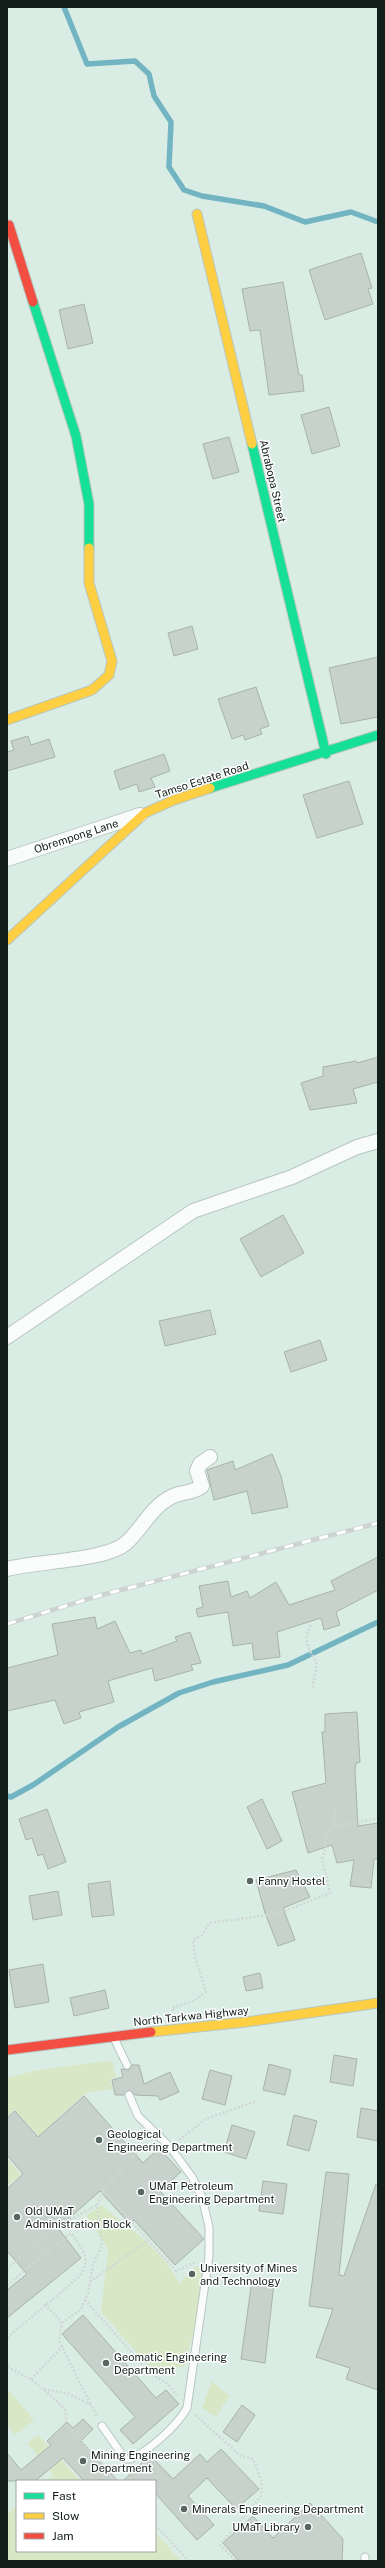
<svg xmlns="http://www.w3.org/2000/svg" width="385" height="2568" font-family="'Public Sans',sans-serif">
<style>
.green{fill:#d8e8c7}
.lines{fill:none;stroke-linecap:round;stroke-linejoin:round}
.stream{stroke:#72b4c1;stroke-width:5.5}
.building{fill:#c6d2cb;stroke:#a7b3ab}
.lane-casing{stroke:#b7c6c0;stroke-width:9}
.street-casing{stroke:#b7c6c0;stroke-width:16}
.fast-casing{stroke:#b7c6c0;stroke-width:11}
.slow-casing{stroke:#b7c6c0;stroke-width:11}
.jam-casing{stroke:#b7c6c0;stroke-width:11}
.path{stroke:#d1d7d4;stroke-width:2.5;stroke-dasharray:2 2;stroke-linecap:butt}
.lane{stroke:#f9fcfb;stroke-width:7}
.street{stroke:#f9fcfb;stroke-width:14}
.fast{stroke:#16e098;stroke-width:9}
.slow{stroke:#ffcf43;stroke-width:9}
.jam{stroke:#f24e42;stroke-width:9}
.rail-casing{stroke:#ccd3d0;stroke-width:4.5}
.rail{stroke:#fff;stroke-width:3;stroke-dasharray:9;stroke-linecap:butt}
.poi-dot{fill:#586660;stroke:#fff;stroke-width:1.5}
.labels{text-anchor:middle;dominant-baseline:central;stroke-width:3;stroke-linejoin:round;paint-order:stroke}
.street-label{font-size:11px;fill:#121e19;stroke:#fff}
.poi-label{font-size:11px;fill:#121e19;stroke:#fff;text-anchor:start}
</style>
<rect width="100%" height="100%" fill="#daede5"/>
<path class="green" d="M107 2061 113 2063 116 2078 110 2079 113 2089 86 2093 54 2121 97 2170 81 2183 15 2110 7 2116V2078L37 2070Z
M7 2158 21 2175 7 2186Z
M101 2205C129 2228 163 2250 179 2283L196 2266 208 2274 185 2366 155 2373 101 2312 108 2248 86 2216Z
M212 2381 229 2396 216 2417 202 2408Z
M7 2388 34 2420 15 2435 7 2425Z
M38 2435 81 2481H46L53 2475 27 2443Z
M17 2505V2551H155V2532L181 2561H7V2514Z"/>
<g class="lines">
<path class="stream" d="M64 7 87 64 135 61 149 74 154 96 171 122 169 167 184 190 202 196 264 206 305 222 351 212 378 222
M7 1796 11 1797 33 1785 118 1727 179 1693 213 1682 288 1665 378 1622"/>
</g>
<path class="building" d="M361 253 372 288 368 289 373 304 325 320 309 270Z
M283 282 299 375H302L304 391 269 395 260 330 250 331 242 289Z
M84 304 93 343 68 349 59 310Z
M329 407 340 446 312 454 301 415Z
M229 437 239 472 213 479 203 444Z
M192 626 198 649 174 656 168 633Z
M378 657V717L341 724 329 668Z
M256 687 269 726 260 729 262 734 245 740 243 735 232 739 218 699Z
M28 736 31 745 49 739 55 757 7 771V752L14 750 11 741Z
M164 754 170 771 151 778 155 787 139 792 137 784 120 790 114 771Z
M349 781 363 824 317 838 303 795Z
M378 1057V1082L353 1089 357 1103 310 1110 301 1083 323 1076V1067L356 1061 357 1063Z
M283 1215 304 1253 261 1277 240 1239Z
M210 1310 216 1334 165 1346 159 1321Z
M320 1340 327 1360 291 1372 284 1352Z
M272 1454 281 1476 288 1507 252 1514 247 1491 214 1500 207 1470 233 1461 235 1470Z
M378 1557V1590L336 1612 340 1625 324 1630 321 1618 277 1632 280 1657 254 1660 252 1643 233 1646 228 1612 198 1617 196 1609 203 1607 199 1586 228 1581 231 1597 247 1591 250 1598 276 1582 289 1605 335 1590 331 1581Z
M95 1617 97 1629 115 1621 130 1653 141 1650 142 1654 177 1641 175 1637 190 1632 201 1663 191 1665 193 1670 155 1681 152 1668 108 1681 114 1702 79 1712 81 1718 64 1724 55 1700 7 1711V1668L58 1655 52 1624Z
M357 1712 360 1762 356 1763 355 1771 358 1826 378 1823V1859H374L371 1888 350 1886 354 1860 337 1863 332 1845 308 1853 292 1792 326 1783 322 1732H325V1714Z
M262 1799 282 1841 267 1849 247 1807Z
M47 1809 66 1862 48 1869 43 1854 38 1856 32 1838 26 1840 19 1819Z
M296 1870 310 1897 283 1908 295 1940 278 1946 265 1913 256 1880Z
M110 1881 114 1915 92 1917 88 1884Z
M58 1891 62 1915 33 1920 29 1896Z
M43 1964 49 2002 15 2008 9 1970Z
M260 1973 263 1988 246 1991 243 1977Z
M105 1990 109 2008 74 2016 70 1998Z
M334 2055 357 2059 353 2086 330 2082Z
M269 2064 291 2070 285 2095 263 2090Z
M132 2065H139L144 2084 170 2072 179 2092 160 2100 158 2096 135 2095 130 2090 124 2095H115L112 2080 123 2077 121 2069 129 2070Z
M210 2070 232 2076 225 2105 202 2099Z
M84 2096 143 2163 159 2148 181 2172 160 2191 204 2239 175 2265 134 2220 130 2224 100 2191 58 2228 81 2258 7 2318V2290L27 2274 7 2251V2189L23 2174 7 2155V2118L15 2111 38 2137Z
M361 2108 378 2111V2141L357 2137Z
M294 2115 317 2121 309 2151 287 2145Z
M232 2125 255 2132 246 2159 224 2152Z
M326 2172 349 2174 339 2275 344 2276 376 2184 378 2185V2390L346 2379 350 2368 316 2357 333 2309 309 2306Z
M263 2181 287 2184 283 2214 259 2211Z
M252 2280 274 2283 265 2363 241 2359Z
M83 2315 156 2398 166 2390 179 2404 133 2444 120 2430 135 2417 62 2334Z
M242 2405 255 2415 237 2442 223 2432Z
M83 2419 93 2429 81 2441 118 2481H84L63 2458 35 2481H7V2453L21 2470 51 2445 47 2441 67 2422 73 2428Z
M221 2449 259 2489 236 2509 207 2478 188 2496 214 2525 197 2540 155 2493V2481H123L150 2455 173 2479 200 2454 207 2462Z
M310 2503 343 2539 342 2561H239L223 2543 253 2516 273 2538Z"/>
<g class="lines">
<defs>
<path id="lane" d="M114 2038 127 2065
M102 2426 125 2459H130C149 2451 177 2426 187 2408L209 2256V2227L202 2197 192 2177 170 2147 138 2116 129 2095
M365 2561V2557"/>
<path id="street" d="M7 859 140 815
M7 1337 193 1211 292 1177 357 1147 378 1141
M7 1569C36 1561 106 1561 126 1543 142 1529 151 1507 171 1497 181 1491 193 1494 202 1486L197 1471 200 1464 210 1457"/>
<path id="fast" d="M33 302 76 436 89 504V548
M252 444 326 754
M210 788 378 735"/>
<path id="slow" d="M197 214 252 444
M7 720 92 690 109 675 112 661 89 583V548
M7 940 145 813 174 800 210 788
M151 2032 246 2022 378 2003"/>
<path id="jam" d="M9 225 33 302
M7 2050 151 2032"/>
</defs>
<use href="#lane" class="lane-casing"/>
<use href="#street" class="street-casing"/>
<use href="#fast" class="fast-casing"/>
<use href="#slow" class="slow-casing"/>
<use href="#jam" class="jam-casing"/>
<path class="path" d="M311 1625C302 1642 309 1648 317 1664L312 1690
M334 1827 378 1818
M173 2011 172 2008 194 2001 206 1992 195 1957 193 1940 202 1935 209 1923 277 1914 330 1893 322 1858C329 1848 321 1832 334 1827L335 1804
M179 2140 206 2119 256 2101
M103 2190 148 2240
M35 2246 54 2229 97 2205
M7 2269 21 2257
M90 2282 148 2240 176 2271 196 2262
M7 2285 71 2233C83 2251 93 2258 78 2278L7 2338
M85 2300 150 2373 168 2384 177 2395
M45 2304 62 2323 59 2341 91 2405
M62 2323 81 2309 88 2293 93 2264 102 2246 97 2205 103 2190 147 2142
M7 2367C31 2378 48 2391 66 2411V2424L116 2481
M31 2379 63 2346
M44 2389 69 2394 91 2405 97 2416
M195 2415 241 2456 253 2459 262 2482 261 2496 220 2545 236 2561
M155 2525 189 2561"/>
<use href="#lane" class="lane"/>
<use href="#street" class="street"/>
<use href="#fast" class="fast"/>
<use href="#slow" class="slow"/>
<use href="#jam" class="jam"/>
<defs>
<path id="rail" d="M7 1624 98 1596 378 1523"/>
</defs>
<use href="#rail" class="rail-casing"/>
<use href="#rail" class="rail"/>
</g>
<g class="poi-dot">
<circle cx="250" cy="1881" r="4"/>
<circle cx="99" cy="2140" r="4"/>
<circle cx="141" cy="2192" r="4"/>
<circle cx="17" cy="2217" r="4"/>
<circle cx="192" cy="2274" r="4"/>
<circle cx="106" cy="2363" r="4"/>
<circle cx="83" cy="2461" r="4"/>
<circle cx="184" cy="2509" r="4"/>
<circle cx="308" cy="2527" r="4"/>
</g>
<g class="labels">
<g class="street-label">
<text transform="translate(273 481) rotate(77)">Abrabopa Street</text>
<text transform="translate(202 780) rotate(-18)">Tamso Estate Road</text>
<text transform="translate(76 836) rotate(-18)">Obrempong Lane</text>
<text transform="translate(191 2016) rotate(-6)">North Tarkwa Highway</text>
</g>
<g class="poi-label">
<text x="258" y="1881">Fanny Hostel</text>
<text x="107" y="2134">Geological<tspan x="107" dy="13">Engineering Department</tspan></text>
<text x="149" y="2186">UMaT Petroleum<tspan x="149" dy="13">Engineering Department</tspan></text>
<text x="25" y="2211">Old UMaT<tspan x="25" dy="13">Administration Block</tspan></text>
<text x="200" y="2268">University of Mines<tspan x="200" dy="13">and Technology</tspan></text>
<text x="114" y="2357">Geomatic Engineering<tspan x="114" dy="13">Department</tspan></text>
<text x="91" y="2455">Mining Engineering<tspan x="91" dy="13">Department</tspan></text>
<text x="192" y="2509">Minerals Engineering Department</text>
<text x="300" y="2527" text-anchor="end">UMaT Library</text>
</g>
</g>
<rect width="385" height="2568" fill="none" stroke="#121e19" stroke-width="16"/>
<rect x="16" y="2480" width="140" height="72" fill="#ffffff" stroke="#a0a5a3"/>
<rect x="24" y="2493" width="20" height="6" fill="#16e098" stroke="#a0a5a3"/>
<text x="52" y="2500" font-size="12" fill="#121e19">Fast</text>
<rect x="24" y="2513" width="20" height="6" fill="#ffcf43" stroke="#a0a5a3"/>
<text x="52" y="2520" font-size="12" fill="#121e19">Slow</text>
<rect x="24" y="2533" width="20" height="6" fill="#f24e42" stroke="#a0a5a3"/>
<text x="52" y="2540" font-size="12" fill="#121e19">Jam</text>
</svg>
